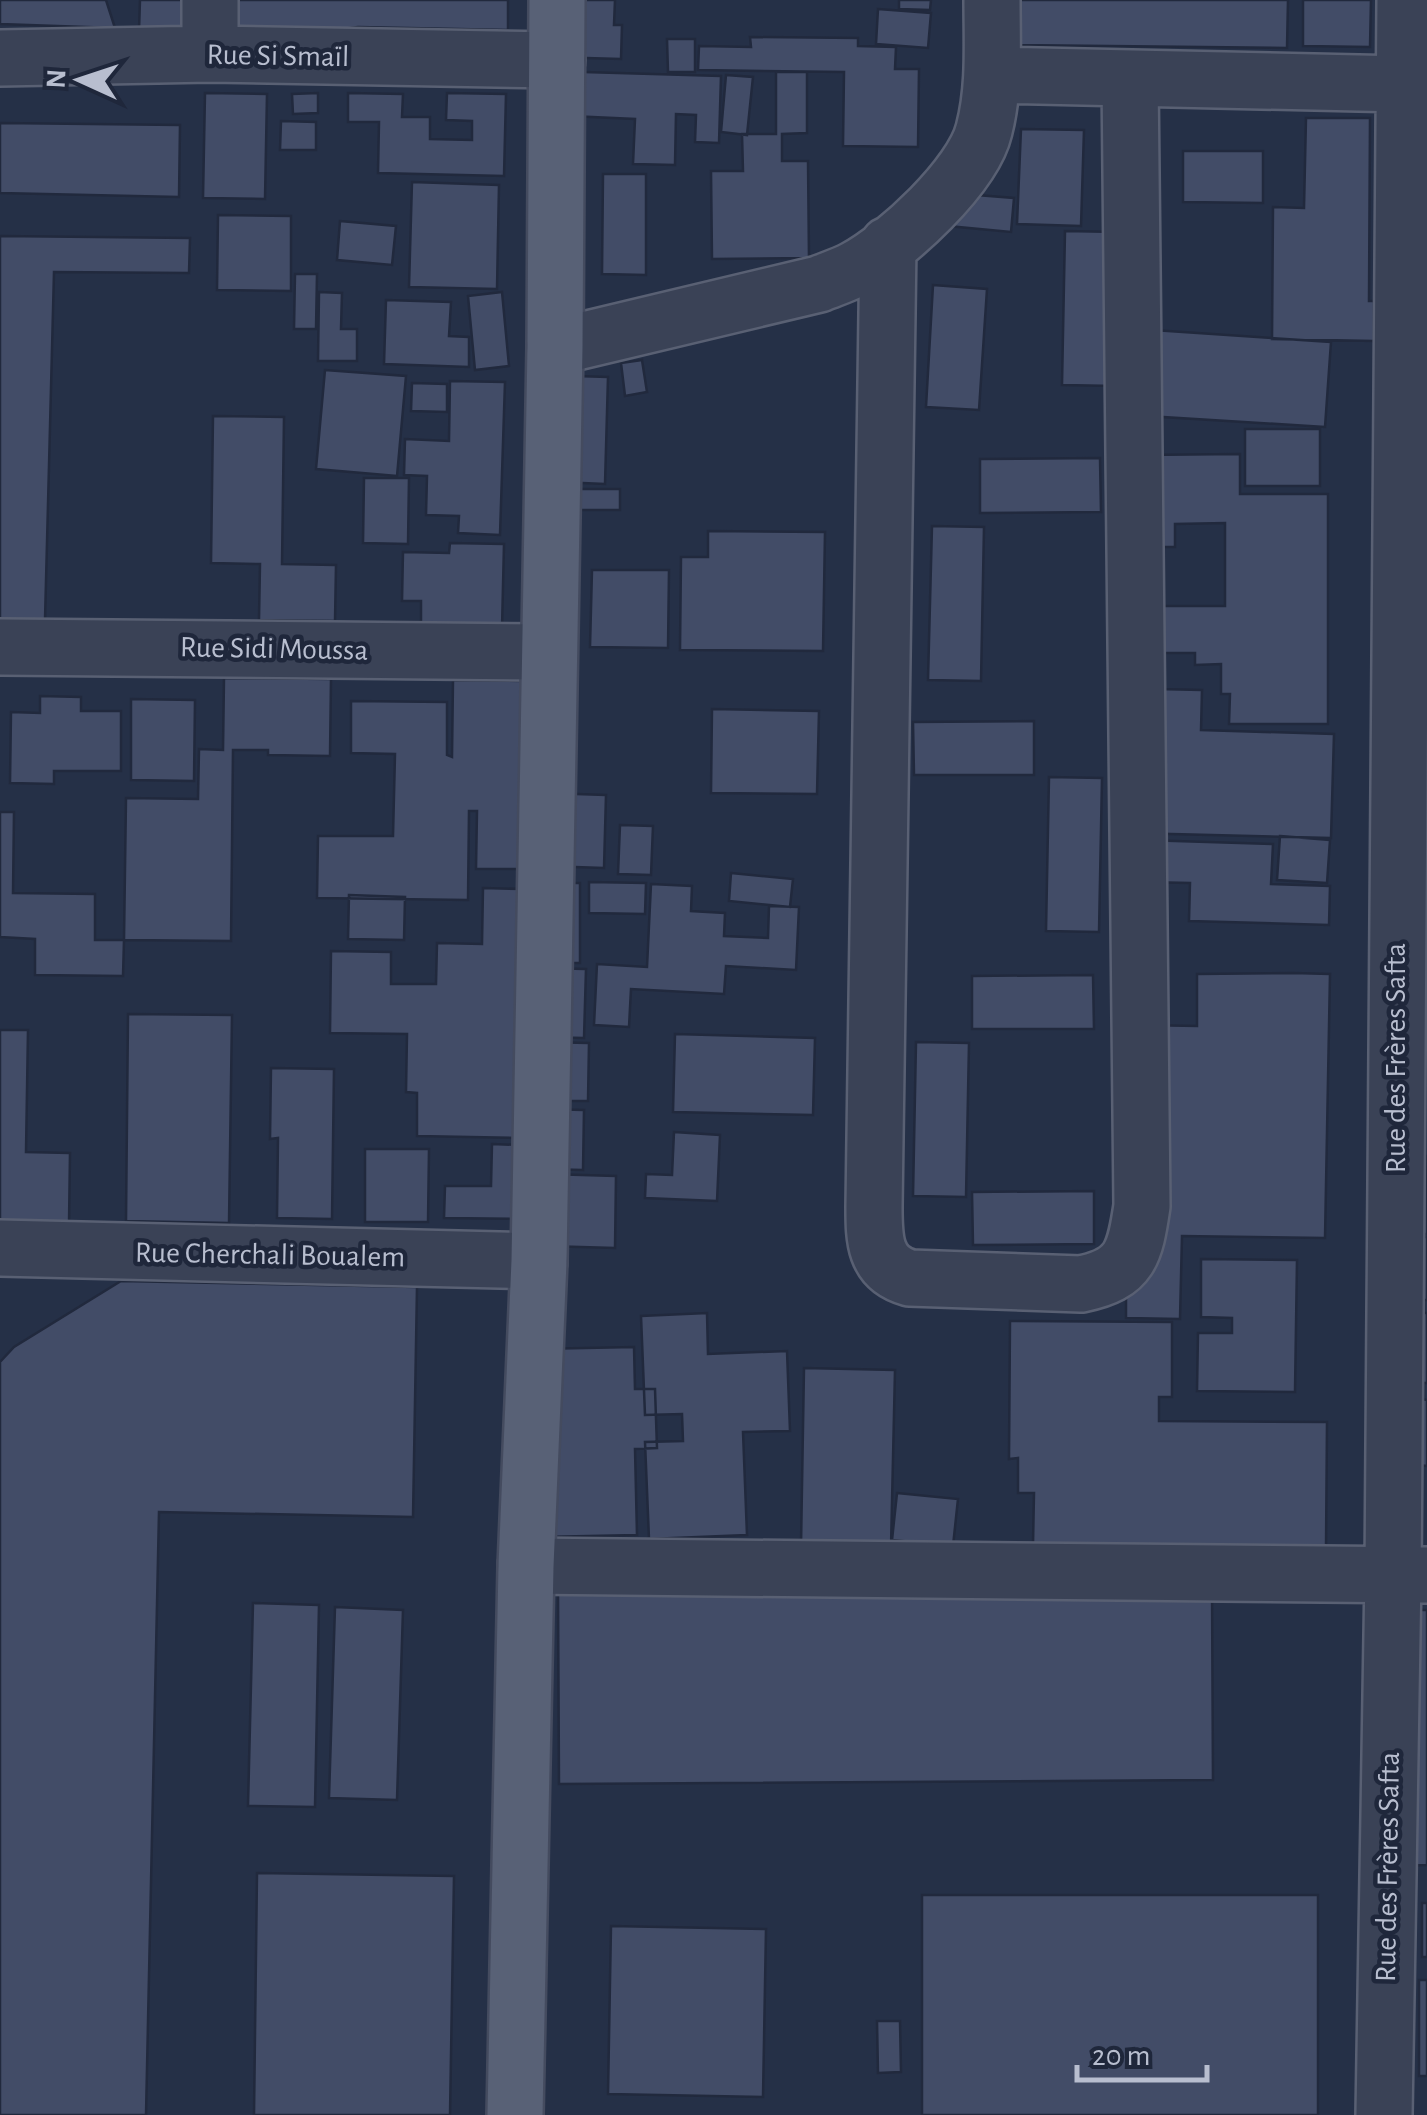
<svg xmlns="http://www.w3.org/2000/svg" width="1427" height="2115" font-family="'Alegreya Sans',sans-serif">
<style>
.building{fill:#424c67;stroke:#21293d;stroke-width:2.5}
.lines{fill:none;stroke-linecap:round;stroke-linejoin:round}
.minor-casing{stroke:#596073;stroke-width:60}
.major-casing{stroke:#444b5f;stroke-width:60}
.minor{stroke:#3a4256;stroke-width:55}
.major{stroke:#586176;stroke-width:55}
.labels{text-anchor:middle;dominant-baseline:central;stroke-width:9;stroke-linejoin:round;paint-order:stroke}
.street-label{font-size:30px;fill:#b8becf;stroke:#1f273b}
</style>
<rect width="100%" height="100%" fill="#253047"/>
<path class="building" d="M0 0H106L115 28 0 24Z
M140 0H187L185 33 139 31Z
M227 0H508V30L358 27 311 33 226 31Z
M552 0H615L614 25H622L621 59 550 57Z
M899 0H931L930 10 899 9Z
M1016 0H1288L1287 48 1016 45Z
M1303 0H1371L1370 47 1303 46Z
M878 9 931 13 928 48 876 44Z
M750 37 858 38V46L896 47 895 69H919L918 147 843 146 844 72 698 70 699 46 751 47Z
M667 39H695V72H668Z
M549 71 721 76 719 143 695 142 696 115 676 114 675 165 633 164 635 119 548 115Z
M776 72H807V133L782 134V161H808L809 258 712 259 711 171H743L742 134H776Z
M726 75 753 77 747 135 721 132Z
M205 93 267 94 265 199 203 198Z
M318 93V113L293 114 292 94Z
M348 93 403 94 402 117H430V139L472 140V121L446 120 447 93 506 94 504 176 378 173 379 122H348Z
M1306 118H1370L1369 301H1374V341L1272 339 1273 207 1304 208Z
M281 121 316 122V150H280Z
M0 123 180 125 179 197 0 193Z
M1021 129 1084 130 1081 226 1017 224Z
M1183 151H1263V203L1183 202Z
M603 174H646V275L602 274Z
M412 182 499 185 497 289 409 287Z
M951 193 1014 198 1011 232 948 226Z
M218 215 291 216V291L217 290Z
M340 221 396 226 392 265 337 260Z
M1065 231 1118 232 1115 386 1062 385Z
M0 236 190 238 189 273 54 272 45 620H0Z
M295 274H317L316 329H294Z
M933 285 987 289 979 410 926 407Z
M319 292 342 293 341 329H357V361H318Z
M502 292 509 366 475 370 468 296Z
M386 300 451 302 449 336 469 337V367L384 364Z
M1153 330 1331 342 1325 427 1147 416Z
M642 360 647 392 625 396 621 363Z
M325 370 406 376 397 476 316 469Z
M541 375 608 377 605 484 537 481Z
M450 381 505 382 500 535 458 533 459 516 426 515 427 476 404 475 405 439 449 441Z
M412 383 447 384V412L411 411Z
M213 416 284 417 282 564 336 565 335 621 259 620 260 564 211 563Z
M1245 429H1320V486H1245Z
M1240 454V494H1328V724H1229L1230 694H1221V664L1195 665V653H1153V606H1225V523L1175 524V547H1141V455Z
M1100 458 1101 512 980 513V459Z
M364 478H409L408 544 363 543Z
M541 489H620V510H540Z
M932 526 984 527 981 681 928 680Z
M708 531 825 532 823 651 680 650 681 557H708Z
M450 543 504 544 502 628H421V601H402L403 552 449 553Z
M592 570H669L668 648 590 647Z
M224 678 331 679 330 756 268 755V750H233L231 941 124 940 126 798 198 799 199 749 223 750Z
M453 680 528 681 526 869H476L477 811H469L468 900 317 898 318 836H393L395 754 351 753V701L447 702V755L452 757Z
M1156 689 1202 690 1201 730 1334 734 1331 838 1131 833Z
M40 696 81 697V711H121V771H54V784L10 783 11 712 40 713Z
M131 699 195 700 194 781 131 780Z
M712 709 819 711 817 794 711 793Z
M1034 721V775H914L913 722Z
M1049 777 1102 778 1099 932 1046 931Z
M546 793 606 795 604 868 545 866Z
M0 812H14L13 893 95 894V940H124L123 976 35 975V939L0 937Z
M620 825 653 826 651 875 618 874Z
M1280 836 1330 840 1327 883 1277 880Z
M1143 840 1273 844 1271 884 1330 886 1329 925 1189 921 1190 883 1142 882Z
M731 873 793 879 790 907 729 901Z
M589 882 646 883 645 914 589 913Z
M545 883H580V963H544Z
M651 884 692 886 691 911 725 913 724 936 768 938 769 906 799 907 796 970 726 966 724 994 631 989 629 1027 594 1025 597 964 647 967Z
M483 888 523 889 520 1138 417 1136V1093L406 1092 407 1034 330 1033 331 951 391 952V984H436L437 943 482 944Z
M349 895 405 897 404 940 348 939Z
M540 968 586 969 584 1038 539 1037Z
M1293 973 1330 974 1325 1238 1182 1236 1180 1319 1126 1318V1247L1141 1025 1197 1026V974Z
M1093 975 1094 1029H972V976Z
M128 1014 232 1015 229 1223 126 1221Z
M0 1030H28L26 1152 70 1153 69 1224 0 1223Z
M675 1034 815 1038 813 1115 673 1112Z
M541 1042 589 1043 588 1101H541Z
M916 1042 969 1043 966 1197 913 1196Z
M271 1068 334 1069 332 1219 277 1218 278 1138 270 1139Z
M544 1109 584 1110 583 1170 542 1169Z
M674 1132 720 1135 717 1201 645 1198 646 1174 672 1175Z
M492 1144 520 1145V1219L444 1218 445 1186H491Z
M365 1149H429L428 1222H365Z
M1416 1156H1427V1234H1415Z
M548 1174 616 1176 615 1248 546 1246Z
M1094 1191V1244L973 1245 972 1192Z
M1410 1237H1427V1300H1409Z
M1201 1259 1297 1260 1295 1392 1197 1391 1198 1333H1232V1318L1201 1317Z
M121 1281 417 1287 413 1517 159 1512 146 2115H0V1362L14 1347Z
M707 1313 708 1354 787 1351 790 1431 743 1432 747 1535 649 1539 645 1442 683 1441 682 1414 645 1415 641 1316Z
M1402 1313H1427V1383L1401 1382Z
M1010 1321 1172 1322V1397H1159V1421L1327 1422 1326 1548 1033 1545 1034 1493H1018V1458L1009 1459Z
M634 1347 635 1389H655L657 1448 635 1449 637 1535 540 1537 536 1349Z
M804 1368 895 1370 891 1547 801 1546Z
M1416 1398 1427 1400V1466L1410 1464Z
M897 1493 958 1499 953 1546 892 1540Z
M1212 1588 1213 1780 559 1784 558 1591Z
M253 1603 319 1605 315 1807 248 1806Z
M335 1607 403 1610 397 1800 329 1798Z
M1395 1610H1427V1865L1397 1866Z
M257 1873 454 1876 450 2115H254Z
M922 1895H1318V2115H922Z
M1422 1903H1427V1957H1422Z
M611 1926 766 1929 763 2097 608 2094Z
M1419 1980H1427V2076H1419Z
M877 2021H900L901 2072 878 2073Z"/>
<g class="lines">
<defs>
<path id="minor" d="M210 54V0
M0 58 210 54 557 60
M992 75 1403 84
M888 245 874 1207C874 1239 874 1268 910 1278L1081 1284C1131 1274 1135 1253 1142 1206L1130 78
M555 347 819 284C831 279 844 275 855 269 896 247 973 176 984 130 995 88 992 43 992 0
M0 647 548 652
M0 1248 539 1261
M526 1566 1427 1575
M1384 2115 1393 1575 1405 0"/>
<path id="major" d="M515 2115 526 1566 539 1261 555 347 557 0"/>
</defs>
<use href="#minor" class="minor-casing"/>
<use href="#major" class="major-casing"/>
<use href="#minor" class="minor"/>
<use href="#major" class="major"/>
</g>
<g class="labels">
<g class="street-label">
<text transform="translate(278 56) rotate(1)">Rue Si Smaïl</text>
<text transform="translate(274 649) rotate(1)">Rue Sidi Moussa</text>
<text transform="translate(1396 1058) rotate(-90)">Rue des Frères Safta</text>
<text transform="translate(270 1255) rotate(1)">Rue Cherchali Boualem</text>
<text transform="translate(1388 1867) rotate(-89)">Rue des Frères Safta</text>
</g>
</g>
<g transform="translate(80 80) rotate(273)" stroke="#1f273b" stroke-width="8" paint-order="stroke">
<path d="M0-8L18 38L0 25L-18 38Z" fill="#b8becf"/>
<text y="-15" font-size="28" font-weight="bold" text-anchor="middle" fill="#b8becf">N</text>
</g>
<path d="M1077 2065v15h130v-15" fill="none" stroke="#b8becf" stroke-width="5"/>
<text x="1092" y="2065" font-size="30" fill="#b8becf" stroke="#1f273b" stroke-width="8" paint-order="stroke">20 m</text>
</svg>
